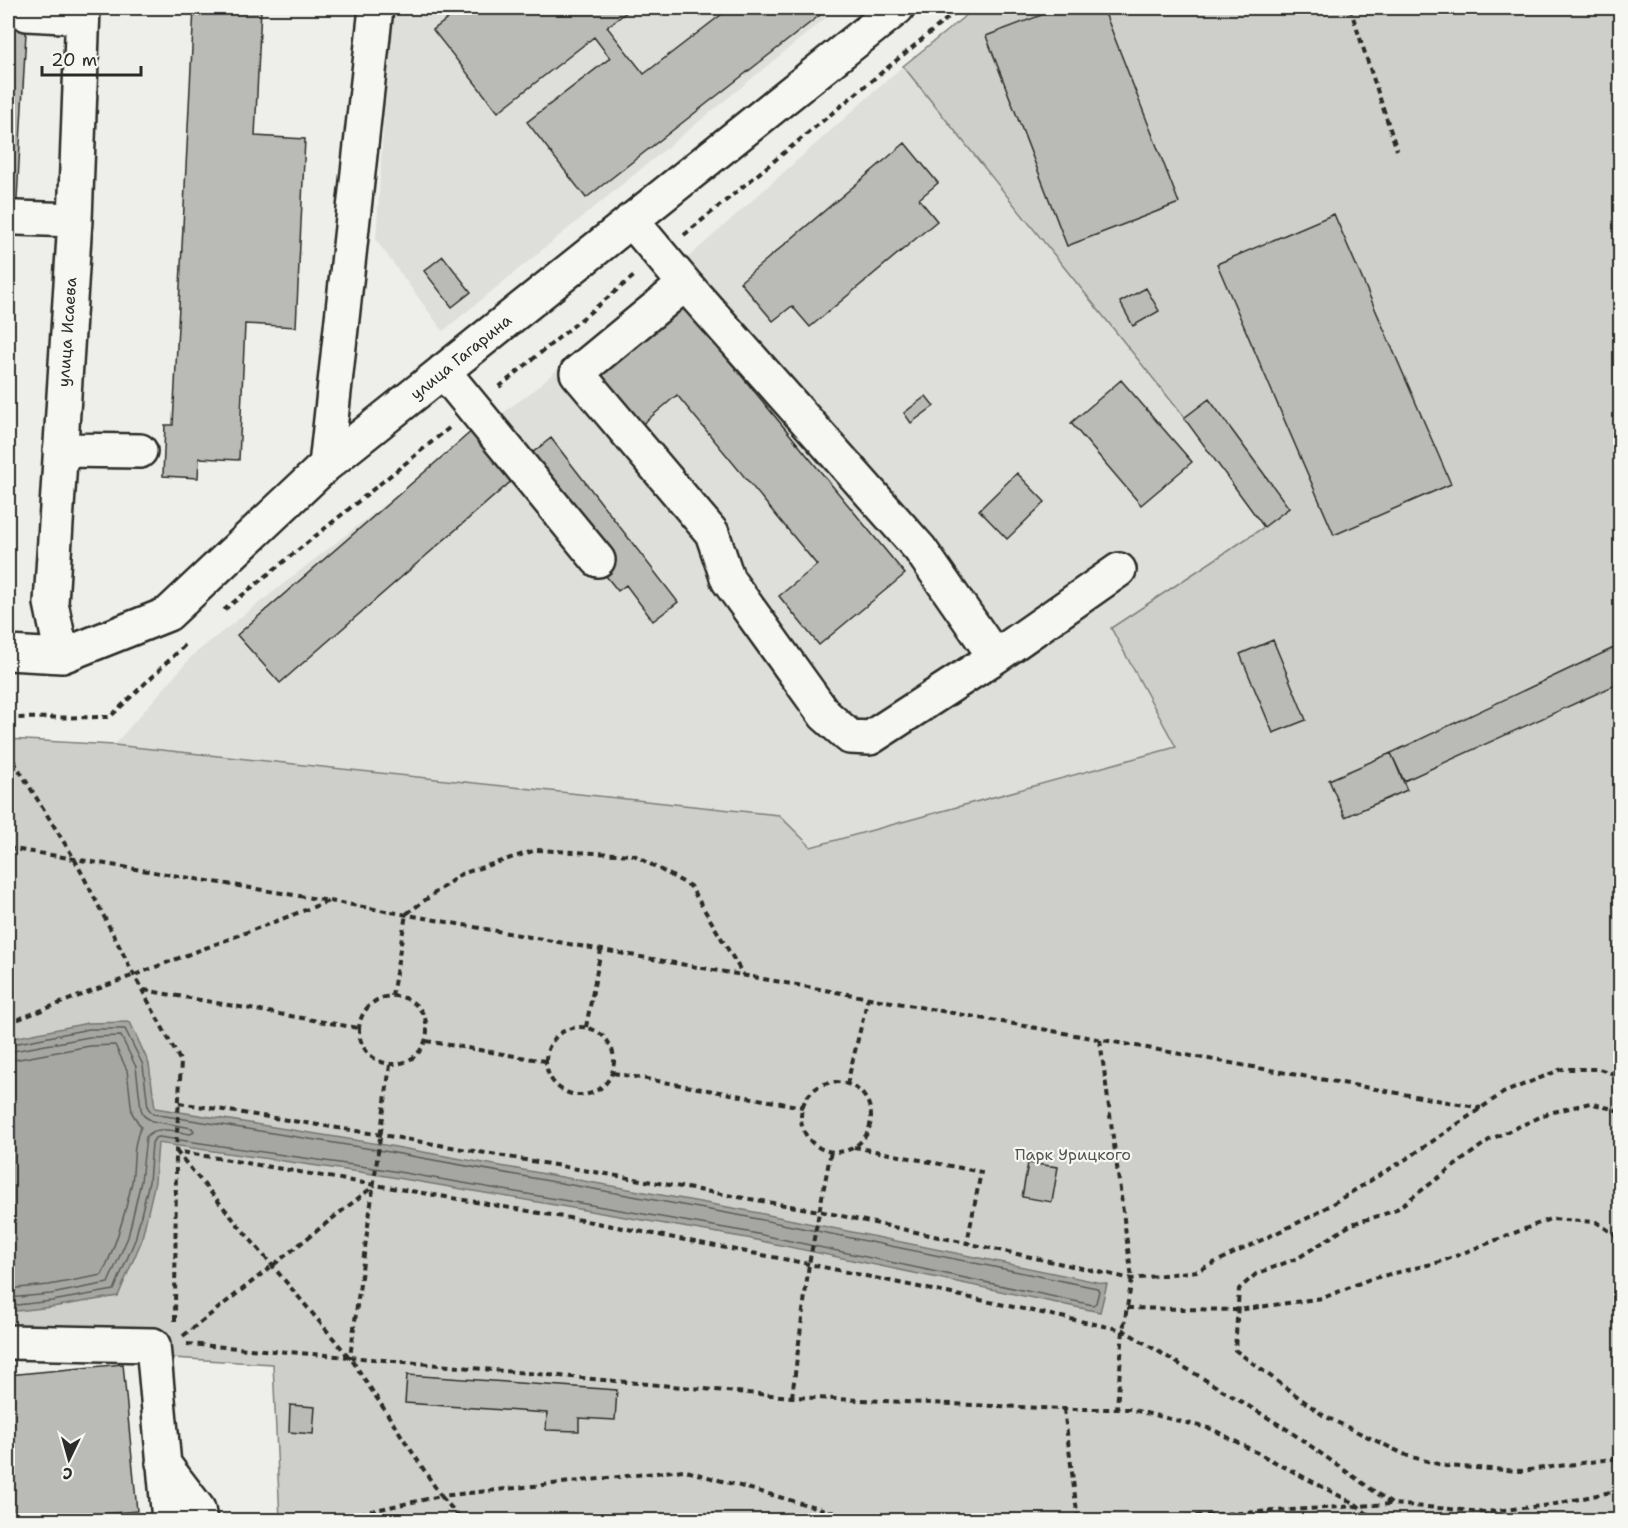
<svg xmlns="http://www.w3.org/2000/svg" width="1628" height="1528" font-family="'Shantell Sans',sans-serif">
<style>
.built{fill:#dededb}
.green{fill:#cececa;stroke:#7c7c7a;stroke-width:1.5}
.water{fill:#a6a6a3;stroke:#757573;stroke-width:1.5}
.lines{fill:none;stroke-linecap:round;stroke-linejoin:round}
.shore{stroke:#5c5c5b;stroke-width:1.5}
.building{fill:#babab7;stroke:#2b2b2b;stroke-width:1.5}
.minor-casing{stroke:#2b2b2b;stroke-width:38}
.path{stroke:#2b2b2b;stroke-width:4;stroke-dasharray:6 4.5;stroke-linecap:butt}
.minor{stroke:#f6f6f2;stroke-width:33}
.labels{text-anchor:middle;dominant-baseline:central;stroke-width:4.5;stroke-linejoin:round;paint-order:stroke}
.street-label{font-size:16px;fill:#2b2b2b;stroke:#f6f6f2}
.park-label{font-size:16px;fill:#545453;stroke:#f6f6f2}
</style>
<rect width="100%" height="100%" fill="#eeeeea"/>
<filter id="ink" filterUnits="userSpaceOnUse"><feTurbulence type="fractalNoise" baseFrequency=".0167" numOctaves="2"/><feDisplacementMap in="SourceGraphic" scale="12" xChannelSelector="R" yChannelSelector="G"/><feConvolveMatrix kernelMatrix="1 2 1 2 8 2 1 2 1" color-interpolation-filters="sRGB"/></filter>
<g filter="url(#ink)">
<path class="built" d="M391 8H838L443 331 376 240Z
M903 66 1184 418 1264 527 1112 628 1176 747 810 848 778 815 114 745 194 654 487 424 529 394 673 271Z"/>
<path class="green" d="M975 8H1620V1520H702L669 1515 664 1520H280L273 1364 8 1348V739L114 745 779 815 811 847 1176 747 1111 628 1264 527 1184 417 903 66Z"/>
<path class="water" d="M130 1022 149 1064 155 1108 379 1144 744 1210 1107 1284 1100 1312 747 1238 380 1175 158 1143 155 1182 141 1242 118 1296 52 1307 8 1312V1039L88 1023Z"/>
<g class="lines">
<path class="shore" d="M8 1045 89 1029H125L143 1065 148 1108 153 1114 378 1150 743 1216 1097 1288 1099 1291 1096 1303 1093 1305 748 1232 381 1169 159 1137 155 1138 152 1143 149 1182 135 1240 114 1290 52 1301 8 1306
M8 1052 89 1037 121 1036 136 1067 141 1109 144 1116 152 1121 192 1128 194 1131 191 1134C176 1132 157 1124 146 1137L141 1181 128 1237 108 1283 51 1294 8 1298
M8 1061 90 1046 115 1045 127 1070 132 1113 141 1127C132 1144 135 1163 132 1182 125 1215 116 1245 102 1275L49 1285 8 1289"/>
</g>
<path class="building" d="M194 8H261L255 136 305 139 296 327 245 324 239 460 199 458 198 478 163 476 165 425H173Z
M462 8H632L607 27 644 74 730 8H829L586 198 527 122 610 58 594 37 498 112 433 30Z
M1060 8H1103L1179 203 1067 246 986 36Z
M8 13 27 14 16 218H8Z
M905 143 938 183 919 199 937 221 810 327 792 306 773 321 740 282Z
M1334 214 1451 484 1334 535 1217 264Z
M8 218H16L8 368Z
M443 256 471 292 452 307 424 271Z
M1146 288 1159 311 1133 326 1120 302Z
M683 305 905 574 819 645 779 596 817 565 677 395 639 427 597 376Z
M1121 380 1192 462 1141 505 1071 423Z
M926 396 934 406 911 423 904 413Z
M1209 399 1289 508 1264 527 1184 418Z
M481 423 523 471 280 683 237 635Z
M551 438 678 602 653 621 626 585 618 591 602 571 527 457Z
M1017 473 1045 502 1007 539 979 510Z
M1273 640 1306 720 1273 733 1240 654Z
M1620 645V683L1404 781 1391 753Z
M1391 753 1407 790 1345 817 1329 780Z
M1028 1163 1058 1167 1052 1202 1022 1197Z
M123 1364 137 1511 32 1520H8V1375Z
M407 1375 617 1390 615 1420 579 1418V1431L546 1430 547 1413 405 1403Z
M290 1405 315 1407 313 1434 289 1432Z"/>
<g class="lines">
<defs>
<path id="minor" d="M27 14 82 17
M16 218 75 220
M631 220 685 284 920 549 995 657
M685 284 577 373 712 533 728 580 825 715 850 737 870 738 995 657 1119 570
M443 371 598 560
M60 450 140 451
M326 465 376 8
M8 653 62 656 168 614 326 465 897 8
M62 656 51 603 75 220 83 8
M8 1342 153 1345 169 1520
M163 1463 198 1509 200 1520"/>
</defs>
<use href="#minor" class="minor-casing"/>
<path class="path" d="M1350 8 1397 150
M684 235 960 8
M499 387 634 276
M224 610 449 428
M8 718 110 717 187 643
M8 752 75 860 134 975 181 1062 176 1151 581 1220 809 1264 1123 1330 1288 1430 1392 1504 1484 1512 1551 1505 1620 1490
M8 848 330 901 1481 1108
M144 990 358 1028
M359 1030a34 34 0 1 1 68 0a34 34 0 1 1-68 0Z
M392 996 406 914 461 874 536 850 634 855 690 886 744 976
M8 1023 329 901
M546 1061a34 34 0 1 1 68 0a34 34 0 1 1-68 0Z
M586 1027 601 950
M1100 1040 1132 1279 1123 1330 1117 1408
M426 1041 545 1061
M390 1065 350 1357 792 1397 1064 1409H1129L1212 1429 1357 1505 1374 1520
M613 1073 803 1107
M801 1117a35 35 0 1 1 70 0a35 35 0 1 1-70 0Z
M847 1084 868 998
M179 1103 382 1135 819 1211 1132 1279 1197 1271 1314 1215 1411 1156 1503 1093 1562 1069H1599L1620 1076
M1620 1111 1590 1103 1549 1113 1489 1140 1394 1211 1352 1224 1298 1258 1256 1274 1239 1289 1235 1350 1324 1416 1408 1456 1446 1466 1521 1471 1620 1458
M854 1147 981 1172 967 1243
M176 1151 349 1357
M1127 1308 1238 1310 1323 1298 1370 1279 1440 1262 1550 1219 1596 1222 1620 1238
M175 1321 176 1152
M183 1336 375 1185
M187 1344 350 1357 441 1496 683 1470 861 1520
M792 1397 809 1264 831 1151
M1064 1409 1078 1520
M329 1520 441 1496 462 1520
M1122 1520 1392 1504"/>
<use href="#minor" class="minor"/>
</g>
</g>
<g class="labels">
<g class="street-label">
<text transform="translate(67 332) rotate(-86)">улица Исаева</text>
<text transform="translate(461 357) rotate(-39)">улица Гагарина</text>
</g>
<g class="park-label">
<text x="1073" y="1154">Парк Урицкого</text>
</g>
</g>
<rect width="1628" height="1528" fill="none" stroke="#f6f6f2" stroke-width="30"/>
<rect x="15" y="15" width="1598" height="1498" fill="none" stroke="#2b2b2b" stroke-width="2" filter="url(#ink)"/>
<g transform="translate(69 1459) rotate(185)" stroke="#f6f6f2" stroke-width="4.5" paint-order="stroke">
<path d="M0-4.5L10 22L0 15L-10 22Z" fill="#2b2b2b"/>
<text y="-9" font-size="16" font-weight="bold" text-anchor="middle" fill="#2b2b2b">С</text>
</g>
<path d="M42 66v9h99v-9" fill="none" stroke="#2b2b2b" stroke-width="3"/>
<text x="51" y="66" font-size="18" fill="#2b2b2b" stroke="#f6f6f2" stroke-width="4.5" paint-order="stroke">20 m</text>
</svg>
